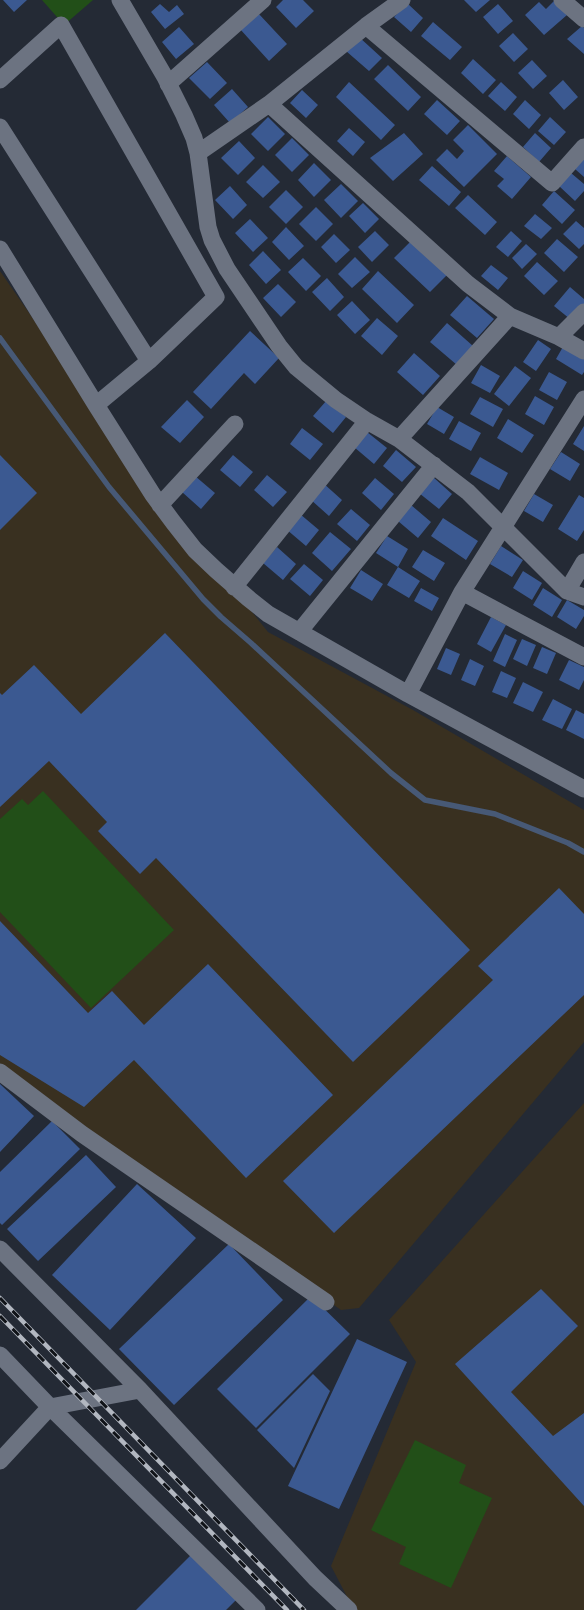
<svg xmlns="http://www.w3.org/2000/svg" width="584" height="1610" font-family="Cabin,sans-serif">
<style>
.industrial{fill:#393020}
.green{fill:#224f18}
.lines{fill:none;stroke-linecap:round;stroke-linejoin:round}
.stream{stroke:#475976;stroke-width:5.5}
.building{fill:#3b5991}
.minor{stroke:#6c7381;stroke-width:17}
.rail-casing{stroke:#b2b7c0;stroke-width:4.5}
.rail{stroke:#101318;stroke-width:3;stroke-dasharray:9;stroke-linecap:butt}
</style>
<rect width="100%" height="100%" fill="#242a35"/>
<path class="industrial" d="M0 271 137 469 268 632 413 710 584 810V1042L359 1308 341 1310 0 1072Z
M584 1103V1610H354L331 1566 416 1362 389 1320Z"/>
<path class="green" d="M42 0H93L64 25Z
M43 791 174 930 91 1008 0 912V819L22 799 28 805Z
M415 1440 466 1465 459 1483 492 1498 451 1588 399 1564 406 1547 371 1530Z"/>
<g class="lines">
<path class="stream" d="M0 338 109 487 203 599 221 617 251 643 391 773 425 800 495 814 568 843 584 852"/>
</g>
<path class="building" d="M3 0H27L14 12Z
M283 0H303L314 11 296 28 276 7Z
M464 0H490L476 12Z
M554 1 567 15 544 35 525 15 539 2 546 9Z
M407 3 423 18 411 32 394 17Z
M160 4 169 12 177 5 184 14 165 29 151 12Z
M498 4 513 21 498 34 483 17Z
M258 13 287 44 269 61 240 29Z
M433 22 462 47 450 60 421 36Z
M582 26 584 28V54L567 39Z
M179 27 194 44 176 59 162 42Z
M513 33 528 49 514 62 499 46Z
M359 37 382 58 369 71 346 51Z
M473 59 496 80 483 94 461 73Z
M532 60 547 76 533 89 518 73Z
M207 62 227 83 210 99 189 78Z
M388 65 421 97 408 111 374 79Z
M563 80 578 97 564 110 549 93Z
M349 82 395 125 381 140 336 97Z
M501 82 517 97 505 111 488 96Z
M232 89 248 107 230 123 214 105Z
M302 90 318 105 306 118 290 103Z
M437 100 460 121 447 135 424 114Z
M525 100 541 115 529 129 513 114Z
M268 117 285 134 268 151 251 134Z
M550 117 566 132 554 145 538 131Z
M468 125 497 154 464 187 436 160 447 149 457 159 464 151 453 140Z
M349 128 365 142 353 156 337 141Z
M404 133 423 154 393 181 370 158Z
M535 133 551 148 539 162 523 147Z
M292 138 309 155 292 172 275 155Z
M239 141 255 158 238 175 221 158Z
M507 156 531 177 512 199 497 186 504 179 494 171Z
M584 159V177L575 169Z
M314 163 331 180 314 197 298 180Z
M263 165 280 182 263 198 246 182Z
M432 166 461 192 449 206 419 180Z
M571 173 584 184V191L575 201 559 186Z
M341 184 358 201 341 218 324 200Z
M230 186 247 205 233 219 215 200Z
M286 190 303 207 286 224 269 207Z
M554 191 575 210 562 224 542 205Z
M468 195 497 222 485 235 455 208Z
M363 203 379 219 365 233 349 216Z
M316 207 333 224 316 241 299 224Z
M535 214 552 228 541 239 524 226Z
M250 219 268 238 253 252 235 233Z
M576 221 584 228V244L579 249 563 234Z
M286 227 304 246 289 260 272 242Z
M375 231 389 245 372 262 358 247Z
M511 231 522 241 508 257 496 247Z
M334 234 350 250 336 263 321 247Z
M557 239 578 257 564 272 544 253Z
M411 241 447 275 430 292 394 258Z
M526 244 537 254 522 269 512 258Z
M263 251 281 270 266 284 249 265Z
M355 257 370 272 352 288 338 274Z
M303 258 321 276 306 291 288 272Z
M537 262 558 281 544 295 524 276Z
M491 265 508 278 498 290 481 276Z
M378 271 414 305 397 323 362 289Z
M327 278 344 297 330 311 312 292Z
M278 284 296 302 281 317 263 298Z
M570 287 584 299V304L570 319 554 306Z
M467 296 494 319 477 338 450 315Z
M352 301 370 320 355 334 337 315Z
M377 318 398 336 382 355 361 336Z
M447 323 473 346 457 365 430 342Z
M250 331 279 358 255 384 244 373 211 409 193 392Z
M538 340 551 349 536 371 523 362Z
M564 345 584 357V372L582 375 556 359Z
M414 353 440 376 423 395 397 372Z
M481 365 500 376 490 393 471 383Z
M515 366 531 378 509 406 494 394Z
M549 372 567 382 557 400 539 390Z
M535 396 554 407 544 425 525 414Z
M480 397 503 409 493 427 470 414Z
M187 400 204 417 180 443 161 427Z
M327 400 346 417 333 433 313 416Z
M437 407 454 417 444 434 427 424Z
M508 419 534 435 522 453 497 438Z
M459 421 481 433 471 451 449 439Z
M584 426V451L573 444Z
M302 428 323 444 310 460 290 444Z
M367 432 387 448 374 464 354 447Z
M396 450 416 467 402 482 383 466Z
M561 452 580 464 570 481 550 469Z
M0 455 37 493 0 530Z
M233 455 253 472 240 487 220 470Z
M480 457 508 473 499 490 470 474Z
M267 475 287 492 273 507 254 490Z
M195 476 215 493 201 509 182 492Z
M433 477 452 494 439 509 419 493Z
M375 478 394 494 381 510 362 493Z
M323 483 342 500 329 516 310 499Z
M534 494 553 505 543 522 524 511Z
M579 495 584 498V530L577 541 558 529Z
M411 505 431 522 418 538 398 521Z
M351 509 370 525 357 541 337 524Z
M300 514 319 530 306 546 286 529Z
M443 518 478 541 466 560 431 536Z
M330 532 351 549 332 571 312 553Z
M387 536 408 549 398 567 376 553Z
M501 546 523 560 512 577 490 564Z
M277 547 296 564 283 580 263 563Z
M423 550 445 563 434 581 412 567Z
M304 564 323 580 310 596 290 579Z
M398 567 420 581 409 598 387 585Z
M361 570 383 584 372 601 350 588Z
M523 571 542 583 532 600 513 588Z
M421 588 439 598 432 611 414 601Z
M543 588 562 600 552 617 533 605Z
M567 600 584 610V616L576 629 557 617Z
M491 617 506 625 491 652 477 644Z
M165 633 470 950 353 1062 156 858 140 874 98 831 107 822 49 761 0 807V693L2 695 34 665 81 714Z
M505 634 517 640 505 667 493 661Z
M522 639 536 645 527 666 513 659Z
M542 647 556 653 547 674 533 668Z
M446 648 460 654 451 675 437 669Z
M470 659 484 666 475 686 461 680Z
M569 660 584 667V680L579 690 559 680Z
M501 671 516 678 507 698 492 692Z
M523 682 543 692 533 712 513 703Z
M553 699 572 709 562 729 542 720Z
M576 710 584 714V739L566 730Z
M559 888 584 914V995L334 1233 283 1181 493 980 478 966Z
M0 921 88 1013 112 991 144 1025 208 964 333 1095 246 1178 134 1060 84 1107 0 1055Z
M0 1084 34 1116 0 1152Z
M52 1121 80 1149 2 1225 0 1223V1172Z
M86 1155 116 1187 38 1261 7 1229Z
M137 1184 196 1238 110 1330 52 1275Z
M229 1244 283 1300 174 1405 119 1349Z
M541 1289 578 1326 511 1392 553 1436 584 1413V1506L455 1364Z
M311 1296 350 1334 256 1428 217 1389Z
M357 1339 407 1362 339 1509 288 1486Z
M313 1374 330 1391 294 1468 257 1430Z
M193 1553 238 1598 226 1610H136Z"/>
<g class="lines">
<path class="minor" d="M120 0 165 77 184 115 194 138 198 153 208 227 212 240 227 269 279 346 296 367 336 400 367 421 399 439 468 492 567 591 584 597
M562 0 584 19
M366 26 552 183 584 147
M0 80 61 25 216 297 149 361 96 405
M168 84 263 0
M269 104 468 284 510 316 559 337 584 351
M0 127 149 361
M198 153 269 104 366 26 402 0
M0 249 96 405 153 495 173 522 195 550 216 570 248 598 268 614 408 694 584 789
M559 337 584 312
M399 439 510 316
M160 505 235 424
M234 587 367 421
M567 591 584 562
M462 592 584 657
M299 632 434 465
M408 694 462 592 584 399
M0 1072 82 1134 326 1302
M0 1249 140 1390 315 1578 349 1610
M0 1355 50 1407 257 1610
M0 1461 50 1407 140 1390"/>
<defs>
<path id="rail" d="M0 1298 304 1610
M0 1316 287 1610"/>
</defs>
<use href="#rail" class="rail-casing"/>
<use href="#rail" class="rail"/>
</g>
</svg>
